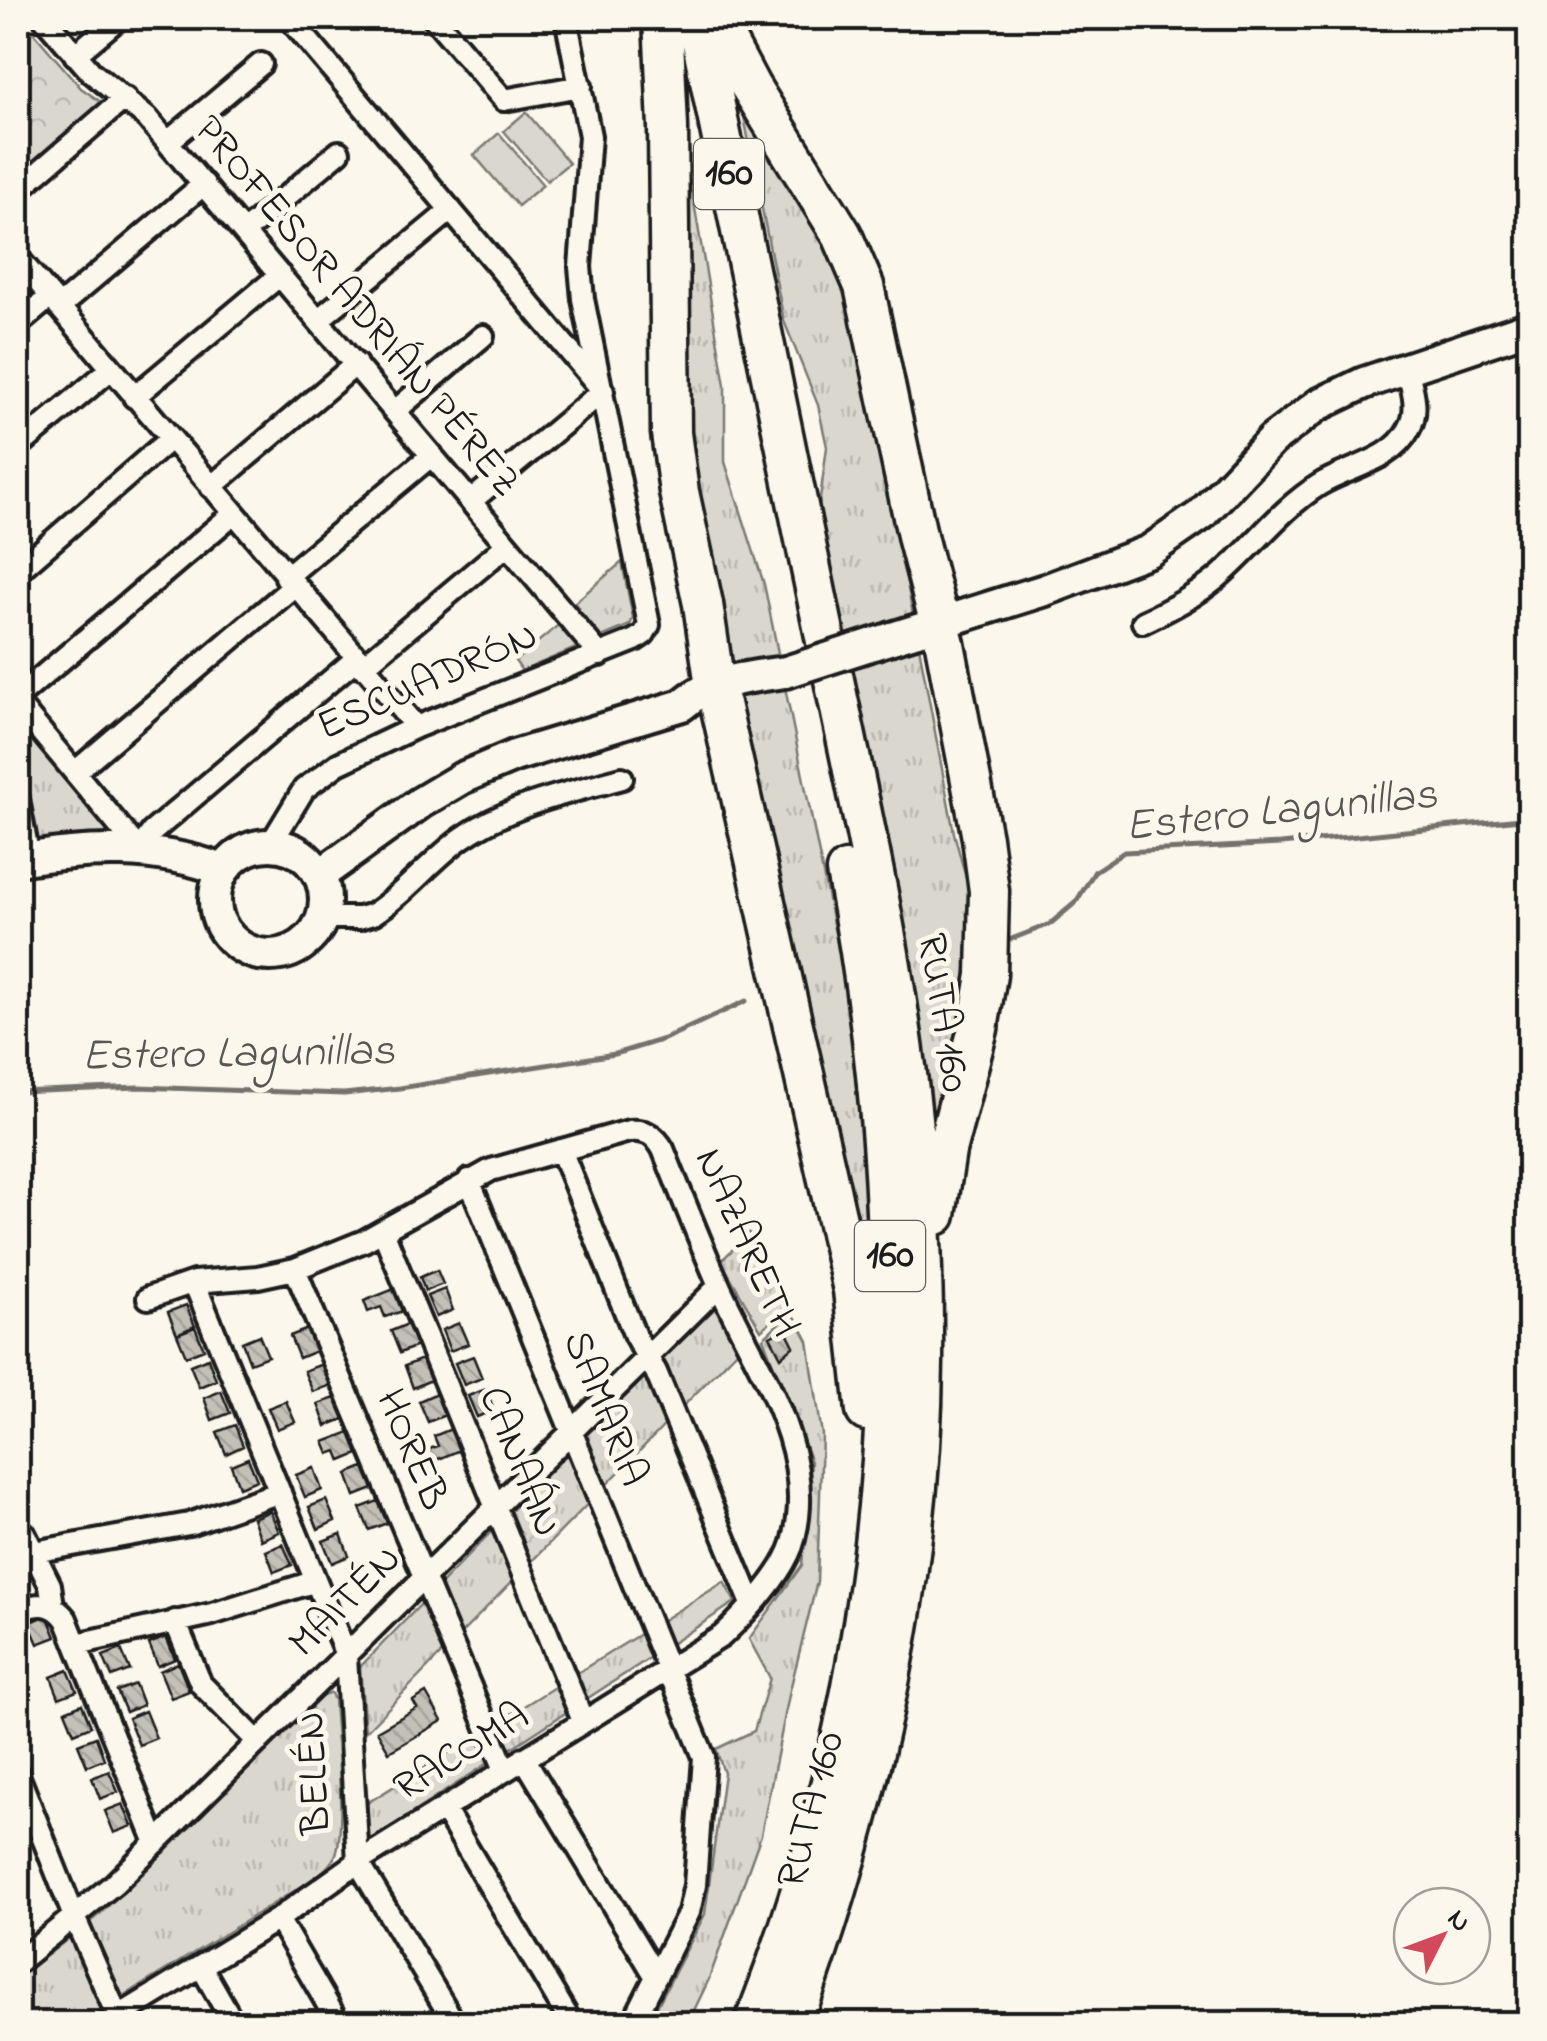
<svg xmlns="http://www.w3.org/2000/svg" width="1547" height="2041" font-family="'Indie Flower',sans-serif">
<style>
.grass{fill:url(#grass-tufts);stroke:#7b7a75;stroke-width:2.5}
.park{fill:url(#park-crowns);stroke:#7b7a75;stroke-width:2.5}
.pitch{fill:#dad7ce;stroke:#7b7a75;stroke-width:2.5}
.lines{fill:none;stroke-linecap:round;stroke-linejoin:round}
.stream{stroke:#74726e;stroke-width:5}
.building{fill:url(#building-back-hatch);stroke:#1c1c1c;stroke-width:2.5}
.street-casing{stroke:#1c1c1c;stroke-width:28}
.secondary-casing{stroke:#1c1c1c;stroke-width:38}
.highway-casing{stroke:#1c1c1c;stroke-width:45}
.street{stroke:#fbf7ec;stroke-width:20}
.secondary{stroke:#fbf7ec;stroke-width:30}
.highway{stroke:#fbf7ec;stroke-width:38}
.secondary-bridge-casing{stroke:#1c1c1c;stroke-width:38;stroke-linecap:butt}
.secondary-bridge{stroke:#fbf7ec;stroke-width:30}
.labels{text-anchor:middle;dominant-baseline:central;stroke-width:10;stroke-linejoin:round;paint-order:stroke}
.shield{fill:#fbf7ec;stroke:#5f5e5a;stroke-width:2.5}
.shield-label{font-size:40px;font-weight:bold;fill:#1c1c1c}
.street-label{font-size:42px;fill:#1c1c1c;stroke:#fbf7ec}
.water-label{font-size:45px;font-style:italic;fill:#575653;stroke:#fbf7ec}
</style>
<defs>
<pattern id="grass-tufts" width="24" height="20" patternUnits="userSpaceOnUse" patternTransform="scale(2.5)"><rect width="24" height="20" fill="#dad7ce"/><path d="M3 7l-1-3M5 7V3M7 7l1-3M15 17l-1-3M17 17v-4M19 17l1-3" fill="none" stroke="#bab8b0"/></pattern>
<pattern id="park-crowns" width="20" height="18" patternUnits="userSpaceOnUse" patternTransform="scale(2.5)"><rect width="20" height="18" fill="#dad7ce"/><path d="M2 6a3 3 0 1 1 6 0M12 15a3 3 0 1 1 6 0" fill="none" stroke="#bab8b0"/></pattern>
<pattern id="building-back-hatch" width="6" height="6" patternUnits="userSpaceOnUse" patternTransform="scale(2.5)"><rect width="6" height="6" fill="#c3c0b8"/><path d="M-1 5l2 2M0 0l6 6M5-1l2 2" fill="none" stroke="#a7a49e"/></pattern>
</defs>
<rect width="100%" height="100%" fill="#fbf7ec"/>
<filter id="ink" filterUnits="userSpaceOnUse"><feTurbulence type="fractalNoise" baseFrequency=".01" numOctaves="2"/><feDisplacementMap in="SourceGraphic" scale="20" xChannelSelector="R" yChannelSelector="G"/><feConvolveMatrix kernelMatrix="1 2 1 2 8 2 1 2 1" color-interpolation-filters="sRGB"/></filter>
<g filter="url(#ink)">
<path class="grass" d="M735 71 839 253 855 306 954 833 973 905 962 1005 936 1108 928 1121 901 928 819 506 827 447 818 405 784 321Z
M682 132 725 385V462L764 584 839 953 858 1066 871 1176 875 1344 741 763 680 396Z
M622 562 633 618 630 625 522 671 515 661 579 608 574 603Z
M18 723 107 824 106 834 101 838 39 843 35 838Z
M749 1233 786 1308 761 1330 721 1261Z
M714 1302 738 1350 365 1732 360 1667Z
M792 1311 808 1341 822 1435 817 1582 790 1690 761 1835 709 1979 688 2023 648 2024 705 1914 724 1773 716 1749 754 1731 770 1678 749 1639 802 1565 811 1462 763 1338Z
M724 1582 735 1602 369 1841 364 1805Z
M331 1693 334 1700C336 1735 346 1825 336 1854 332 1864 323 1871 315 1878L80 2023H18V1978L101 1913 317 1698Z"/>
<path class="park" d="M18 18H21L81 88 107 106 18 182Z"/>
<path class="pitch" d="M526 112 569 163 547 181 504 131Z
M499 133 543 185 518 206 474 155Z"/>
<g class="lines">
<path class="stream" d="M1009 940 1050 924 1076 902 1095 871 1124 852 1281 844 1530 818
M18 1092 138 1087 344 1094 400 1088 615 1054 664 1039 746 1001"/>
</g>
<path class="building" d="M437 1270 443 1284 425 1291 420 1277Z
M394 1289 403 1311 385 1317 381 1307 368 1312 364 1301Z
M445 1289 453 1310 436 1317 427 1296Z
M186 1305 195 1326 177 1334 168 1312Z
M459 1323 468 1344 450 1351 442 1330Z
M408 1324 417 1346 400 1353 391 1331Z
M195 1327 204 1349 186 1356 177 1334Z
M785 1328 794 1346 781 1357 770 1336Z
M308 1329 316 1351 299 1358 290 1336Z
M259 1335 268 1356 250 1363 242 1342Z
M473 1356 482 1378 464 1385 455 1363Z
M208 1358 216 1380 199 1387 190 1365Z
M422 1359 431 1380 413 1388 405 1366Z
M322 1364 331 1385 313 1392 304 1371Z
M486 1389 494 1410 477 1417 468 1396Z
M221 1391 230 1413 212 1420 204 1398Z
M437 1393 445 1415 428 1422 419 1401Z
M335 1398 344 1419 326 1426 318 1404Z
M286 1401 295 1422 277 1429 268 1408Z
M235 1425 243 1446 226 1454 217 1432Z
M451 1429 460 1450 429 1463 424 1451 438 1446 434 1436Z
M350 1432 358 1454 341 1461 337 1451 329 1454 324 1442Z
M248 1458 257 1480 239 1487 231 1465Z
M364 1467 373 1489 355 1496 347 1474Z
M314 1468 322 1490 305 1497 296 1475Z
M326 1500 335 1521 318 1529 309 1507Z
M378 1501 387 1523 369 1530 360 1508Z
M270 1511 279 1532 261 1540 253 1518Z
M341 1534 349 1556 332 1563 323 1541Z
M283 1544 292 1565 274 1572 266 1551Z
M47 1615 56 1637 38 1644 29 1623Z
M166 1637 175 1659 158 1666 149 1644Z
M121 1649 130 1670 112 1677 103 1656Z
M178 1663 189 1691 171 1698 160 1671Z
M68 1670 77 1691 59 1698 51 1677Z
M135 1684 143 1705 126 1712 117 1691Z
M426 1693 442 1721 389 1752 377 1731 417 1708 413 1701Z
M82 1704 91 1726 74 1733 65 1711Z
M145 1711 156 1738 139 1745 128 1718Z
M96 1737 104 1759 87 1766 78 1744Z
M109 1771 118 1792 100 1799 92 1778Z
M123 1804 132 1826 114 1833 105 1811Z"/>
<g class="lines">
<defs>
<path id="street" d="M44 18 91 72 147 118 600 655
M289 18 603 391 471 501
M434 18 504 100 581 86
M75 55 119 18
M168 142 261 64
M18 190 125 98
M244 232 339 152
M18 258 416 727
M59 307 204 184
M318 320 451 210
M18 324 50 297
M134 397 280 275
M395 411 483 336
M18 447 111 369
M211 487 356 364
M18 571 170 439
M286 577 432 455
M1143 622C1169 610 1194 597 1216 579 1252 549 1279 510 1319 485 1348 467 1393 461 1409 429 1420 410 1412 388 1407 368
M362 667 507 545
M18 697 233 514
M18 704 139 850 152 832 356 659
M75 772 294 586
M18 799 29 858
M270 845 304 789 338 764 416 727 635 640 644 634 649 625 583 299 580 267 590 136 566 18
M322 918H359L373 914C406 893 430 861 462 838 509 805 568 793 622 778
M561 1150 635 1336 656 1372 752 1604
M469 1180 704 1757 695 1885 689 1912 632 2024
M383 1231 583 1721
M295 1269 505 1770
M194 1282 346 1655 358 1862 455 2024
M24 1533 50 1585 53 1606
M34 1552 189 1524 280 1492
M18 1610C38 1603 52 1601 66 1619L156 1843
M175 1621 201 1684 258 1742
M77 1644 212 1614 316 1581
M524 1758 656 1977
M18 1775 75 1919 121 2024
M444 1809 572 2024
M278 1919 339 2024
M18 1962 115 1883 719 1286
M201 1966 234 2024
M106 2024 278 1919 358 1862 722 1636C746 1613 786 1572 794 1539 818 1447 753 1363 718 1283 699 1239 681 1194 663 1149 655 1135 645 1129 629 1131L491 1170 364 1241 295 1269 258 1277 194 1282 148 1298"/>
<path id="secondary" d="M892 638 1045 590 1149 551 1201 515 1272 440 1318 405 1364 383 1530 327
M215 900a55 55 0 1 1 110 0a55 55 0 1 1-110 0Z
M18 860C89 848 154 845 223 870
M320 875 420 803 462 778 514 756 682 705C710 680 750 677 786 672"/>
<path id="highway" d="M663 18 668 127 671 433 679 492 703 604 715 686
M697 18C740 229 784 440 828 651 855 782 885 912 903 1044 918 1150 924 1256 923 1362 921 1589 870 1811 792 2024
M714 18 750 86 842 235 864 286 918 540 945 644 982 838 989 891 987 975 978 1029 946 1151 936 1215
M720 704 853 1290 866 1411
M754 2024C900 1654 920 1259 846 871"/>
</defs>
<use href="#street" class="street-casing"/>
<use href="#secondary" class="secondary-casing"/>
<use href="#highway" class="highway-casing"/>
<use href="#street" class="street"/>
<use href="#secondary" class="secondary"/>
<use href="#highway" class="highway"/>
<defs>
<path id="secondary-bridge" d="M786 672 892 638"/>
</defs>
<use href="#secondary-bridge" class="secondary-bridge-casing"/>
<use href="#secondary-bridge" class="secondary-bridge"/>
</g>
</g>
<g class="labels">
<g class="shield">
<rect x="694" y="139" width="70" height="70" rx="8"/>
<rect x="855" y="1221" width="70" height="70" rx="8"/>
</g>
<g class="shield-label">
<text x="729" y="174">160</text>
<text x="890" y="1256">160</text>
</g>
<g class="street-label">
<text transform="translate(356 307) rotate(50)">PROFESOR ADRIÁN PÉREZ</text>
<text transform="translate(428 682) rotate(-24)">ESCUADRÓN</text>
<text transform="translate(942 1013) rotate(81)">RUTA 160</text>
<text transform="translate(746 1243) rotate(66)">NAZARETH</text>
<text transform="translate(604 1409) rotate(68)">SAMARIA</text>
<text transform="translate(411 1450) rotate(67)">HOREB</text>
<text transform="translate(519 1462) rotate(68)">CANAÁN</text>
<text transform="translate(346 1602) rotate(-45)">MAITÉN</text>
<text transform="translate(462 1753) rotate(-32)">RACOMA</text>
<text transform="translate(315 1773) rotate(-93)">BELÉN</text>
<text transform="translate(812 1810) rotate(-75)">RUTA 160</text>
</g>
<g class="water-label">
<text transform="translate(1281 812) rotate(-6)">Estero Lagunillas</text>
<text transform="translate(238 1055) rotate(-1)">Estero Lagunillas</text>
</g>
</g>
<rect width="1547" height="2041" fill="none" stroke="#fbf7ec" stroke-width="60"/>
<rect x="30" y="30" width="1487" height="1981" fill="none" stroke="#1c1c1c" stroke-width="4" filter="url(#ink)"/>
<g transform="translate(1442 1936) rotate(48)"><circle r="48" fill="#fbf7ec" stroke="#a29f99" stroke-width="2.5"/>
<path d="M0-8L18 38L0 25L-18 38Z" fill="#d1495b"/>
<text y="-15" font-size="28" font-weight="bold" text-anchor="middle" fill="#1c1c1c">N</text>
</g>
</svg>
